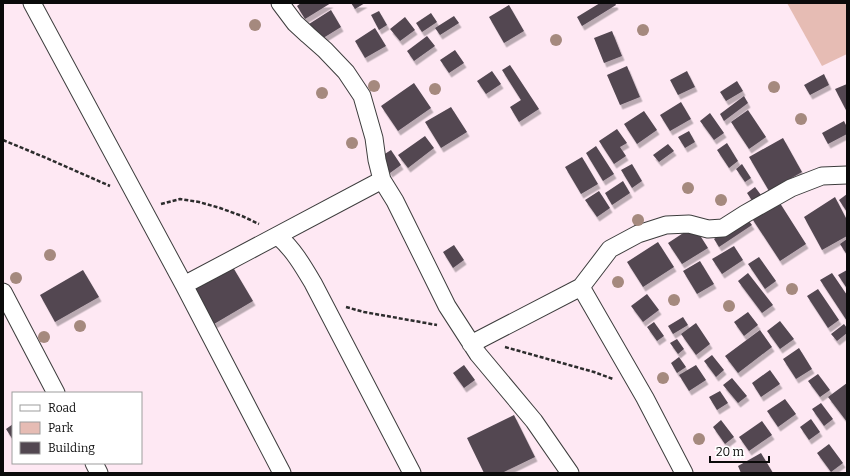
<svg xmlns="http://www.w3.org/2000/svg" width="850" height="476" font-family="Bitter,serif">
<style>
.green{fill:#e6bcb4}
.building{fill:#524751;filter:url(#shadow)}
.lines{fill:none;stroke-linecap:round;stroke-linejoin:round}
.street-casing{stroke:#3d3d3d;stroke-width:19}
.path{stroke:#2c2c2c;stroke-width:2.5;stroke-dasharray:4 2;stroke-linecap:butt}
.street{stroke:#fff;stroke-width:17}
.tree{fill:#a5897e}
</style>
<defs>
<filter id="shadow"><feDropShadow dx="2.5" dy="4.5" stdDeviation="0" flood-color="#0004"/></filter>
</defs>
<rect width="100%" height="100%" fill="#fee8f3"/>
<path class="green" d="M787 3H847V54L822 66Z"/>
<path class="building" d="M301 3H331L305 19 297 6Z
M351 3H365L355 9Z
M600 3H615L616 5 582 26 577 17Z
M509 5 524 31 504 43 489 17Z
M331 10 341 27 320 40 309 24Z
M379 11 387 25 379 30 371 15Z
M431 13 437 22 422 32 416 23Z
M454 16 459 23 440 35 435 28Z
M405 17 415 30 400 41 390 29Z
M375 28 386 46 365 58 355 41Z
M612 31 622 56 604 63 594 38Z
M427 36 435 46 414 61 407 51Z
M455 50 464 63 449 73 440 60Z
M510 65 539 109 519 122 510 107 521 100 502 70Z
M627 66 640 97 620 105 607 75Z
M492 71 501 84 486 94 477 81Z
M687 71 695 87 678 95 670 80Z
M824 74 829 85 810 95 804 85Z
M737 81 743 91 726 101 720 92Z
M414 83 431 108 398 131 381 106Z
M847 84V112L835 89Z
M744 96 748 103 724 121 720 114Z
M681 102 691 119 670 131 660 115Z
M451 107 467 132 441 148 425 122Z
M748 110 766 137 749 149 731 122Z
M644 111 657 130 637 144 624 124Z
M710 113 724 133 714 140 700 121Z
M844 121 847 127V134L828 144 822 133Z
M617 129 627 143 620 147 626 156 614 164 599 141Z
M689 131 695 142 685 148 678 137Z
M425 136 434 148 408 168 398 155Z
M783 138 802 172 769 191 749 157Z
M727 143 738 161 729 168 717 150Z
M668 144 674 151 659 162 653 155Z
M596 146 614 174 603 181 586 153Z
M391 150 401 165 390 173 380 157Z
M582 157 598 184 581 194 565 167Z
M632 164 642 181 632 188 621 170Z
M742 164 751 178 745 182 736 169Z
M623 181 630 193 612 205 605 193Z
M755 187 764 199 755 205 747 193Z
M599 191 610 208 597 217 585 200Z
M847 194V212L839 200Z
M835 197 847 220V236L822 250 804 217Z
M778 200 806 244 780 261 751 217Z
M746 217 752 225 719 247 714 239Z
M694 226 708 248 682 264 668 243Z
M847 239V255L840 244Z
M658 242 674 267 643 287 627 262Z
M454 245 464 260 453 268 443 252Z
M734 246 743 260 722 274 712 259Z
M759 257 776 281 765 289 748 264Z
M700 261 714 284 697 294 683 271Z
M231 264 253 301 214 324 192 287Z
M83 270 99 297 55 322 40 295Z
M847 270V286L846 287 838 275Z
M748 273 773 305 762 313 738 281Z
M832 273 847 295V321L820 280Z
M818 289 839 320 828 328 807 296Z
M647 294 659 310 643 322 631 306Z
M748 312 758 325 744 336 734 322Z
M683 317 688 325 673 334 668 326Z
M780 321 794 339 780 349 767 331Z
M654 322 664 336 657 341 647 327Z
M696 323 710 344 696 355 681 334Z
M844 324 847 328V333L837 341 831 334Z
M760 330 772 347 738 373 725 356Z
M677 339 684 349 678 354 670 343Z
M799 348 812 369 796 379 783 359Z
M712 355 724 370 716 377 704 361Z
M679 357 686 367 677 373 671 363Z
M464 365 475 380 464 388 453 373Z
M696 365 706 380 689 391 679 375Z
M770 370 780 384 761 397 752 383Z
M818 374 830 390 820 397 808 381Z
M732 378 747 396 738 403 723 385Z
M847 383V422L828 397Z
M720 391 728 403 717 410 709 397Z
M785 399 796 414 778 427 767 411Z
M821 403 833 419 824 426 812 409Z
M514 415 535 457 502 473H484L467 438Z
M811 419 820 432 809 440 800 427Z
M721 420 734 437 725 444 713 427Z
M762 421 772 435 749 451 739 437Z
M13 424V440L6 429Z
M829 444 843 463 831 472 817 453Z
M761 453 773 473H741L738 466Z"/>
<g class="lines">
<defs>
<path id="street" d="M32 3 184 285 282 473
M280 3 295 23 308 35 325 50 346 72 362 96 374 138 377 160 382 180 395 201 447 306 478 354 534 421 570 473
M278 236C293 249 303 266 313 283L412 473
M184 285 382 180
M581 287 645 398 684 473
M3 292 56 393
M471 344 581 287 610 249 638 234 666 225 689 224 708 229 723 228 745 214 791 188 822 176 847 175
M94 463 99 473"/>
</defs>
<use href="#street" class="street-casing"/>
<path class="path" d="M3 140 44 157 110 186
M161 204 180 199 199 202 220 208 242 216 259 224
M346 307 364 312 437 325
M505 347 594 372 613 379"/>
<use href="#street" class="street"/>
</g>
<g class="tree">
<circle cx="255" cy="25" r="6"/>
<circle cx="643" cy="30" r="6"/>
<circle cx="556" cy="40" r="6"/>
<circle cx="374" cy="86" r="6"/>
<circle cx="774" cy="87" r="6"/>
<circle cx="435" cy="89" r="6"/>
<circle cx="322" cy="93" r="6"/>
<circle cx="801" cy="119" r="6"/>
<circle cx="352" cy="143" r="6"/>
<circle cx="688" cy="188" r="6"/>
<circle cx="721" cy="200" r="6"/>
<circle cx="638" cy="220" r="6"/>
<circle cx="50" cy="255" r="6"/>
<circle cx="16" cy="278" r="6"/>
<circle cx="618" cy="282" r="6"/>
<circle cx="792" cy="289" r="6"/>
<circle cx="674" cy="300" r="6"/>
<circle cx="729" cy="306" r="6"/>
<circle cx="80" cy="326" r="6"/>
<circle cx="44" cy="337" r="6"/>
<circle cx="663" cy="378" r="6"/>
<circle cx="699" cy="439" r="6"/>
</g>
<rect width="850" height="476" fill="none" stroke="#0a0a0a" stroke-width="8"/>
<rect x="12" y="392" width="130" height="72" fill="#ffffff" stroke="#9d9d9d"/>
<rect x="20" y="405" width="20" height="6" fill="#ffffff" stroke="#9d9d9d"/>
<text x="48" y="412" font-size="12" fill="#0a0a0a">Road</text>
<rect x="20" y="422" width="20" height="12" fill="#e6bcb4" stroke="#9d9d9d"/>
<text x="48" y="432" font-size="12" fill="#0a0a0a">Park</text>
<rect x="20" y="442" width="20" height="12" fill="#524751" stroke="#9d9d9d"/>
<text x="48" y="452" font-size="12" fill="#0a0a0a">Building</text>
<path d="M710 456v6h59v-6" fill="none" stroke="#0a0a0a" stroke-width="2"/>
<text x="716" y="456" font-size="12" fill="#0a0a0a" stroke="#ffffff" stroke-width="3" paint-order="stroke">20 m</text>
</svg>
